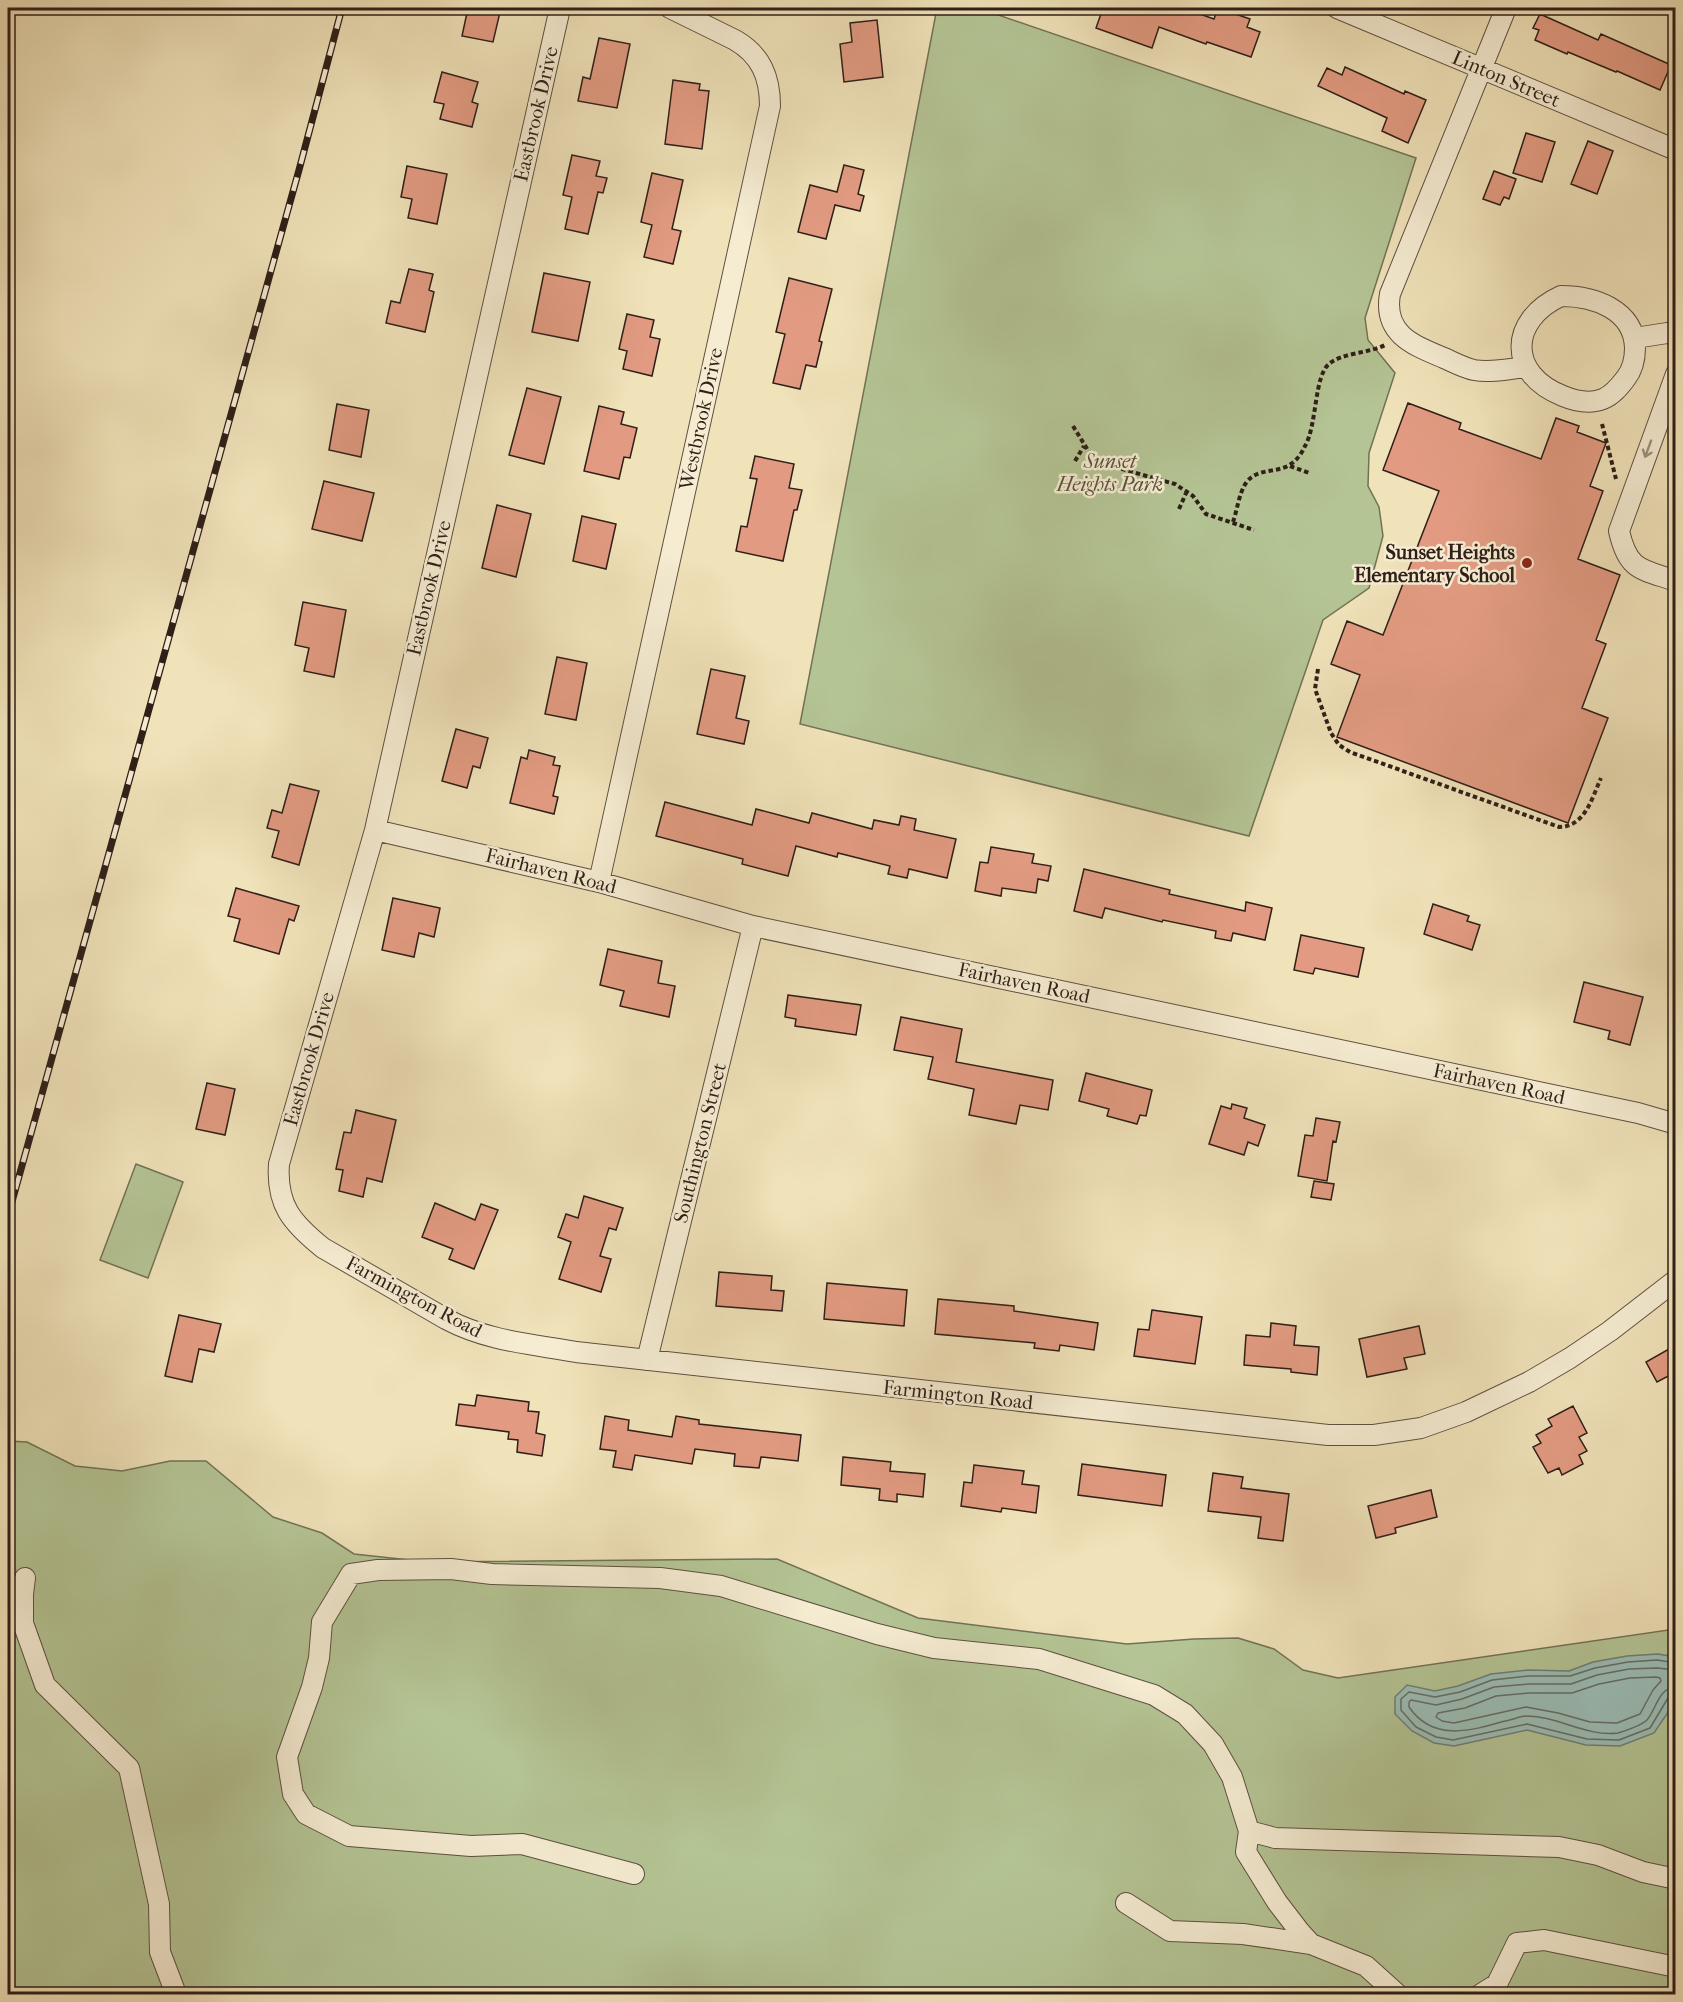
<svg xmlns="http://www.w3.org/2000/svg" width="1683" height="2002" font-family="'IM FELL French Canon',serif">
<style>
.green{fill:#b4c494;stroke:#727256;stroke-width:1.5}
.water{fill:#9bbdb5;stroke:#707e76;stroke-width:1.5}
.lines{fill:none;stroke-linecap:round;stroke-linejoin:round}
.shore{stroke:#656e66;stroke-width:1.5}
.building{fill:#e29b82;stroke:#2f1f18;stroke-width:1.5}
.minor-casing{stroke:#5f5040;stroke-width:22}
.path{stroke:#2f1f18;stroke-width:4;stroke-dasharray:4.5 3;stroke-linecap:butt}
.minor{stroke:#f5ecd2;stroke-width:20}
.rail-casing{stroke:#2f1f18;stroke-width:7}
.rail{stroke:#f5ecd2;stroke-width:4.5;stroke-dasharray:14;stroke-linecap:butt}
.oneway{stroke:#9c907e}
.poi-dot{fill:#8f2418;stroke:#f5ecd2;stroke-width:2}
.labels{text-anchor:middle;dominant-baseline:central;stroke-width:5;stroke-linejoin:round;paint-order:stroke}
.street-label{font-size:20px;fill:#2f1f18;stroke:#f5ecd2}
.park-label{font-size:20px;font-style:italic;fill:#57513d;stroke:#f5ecd2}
.poi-label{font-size:20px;font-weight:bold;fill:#2f1f18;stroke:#f5ecd2;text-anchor:end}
</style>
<rect width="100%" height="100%" fill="#f0e2b9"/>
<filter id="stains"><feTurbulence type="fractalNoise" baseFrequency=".00333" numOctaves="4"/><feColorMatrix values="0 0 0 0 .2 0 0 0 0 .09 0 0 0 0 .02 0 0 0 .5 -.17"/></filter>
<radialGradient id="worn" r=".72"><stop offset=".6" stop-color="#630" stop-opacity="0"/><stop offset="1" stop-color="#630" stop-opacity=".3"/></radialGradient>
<path class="green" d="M937 8H978L1416 158 1365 318 1368 340 1395 373 1369 453 1368 486 1379 507 1383 536 1369 588 1323 620 1249 836 800 724Z
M136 1164 183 1182 148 1278 100 1260Z
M8 1441 27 1442 75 1466 122 1471 170 1461H206L273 1517 322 1533 354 1554 428 1562 777 1559 918 1618 1127 1644 1194 1639 1238 1638 1274 1649 1303 1670 1338 1678 1675 1629V1994H8Z"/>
<path class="water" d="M1658 1654 1675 1657V1692L1671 1708 1654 1733 1620 1746 1586 1745 1527 1730 1454 1746 1434 1743 1412 1731 1395 1714V1697L1407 1685 1435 1691 1458 1686 1491 1674 1528 1670 1569 1671 1593 1662 1627 1656Z"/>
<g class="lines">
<path class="shore" d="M1676 1663 1657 1660 1628 1662 1595 1668 1570 1676H1528L1492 1680 1460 1692 1435 1697 1409 1692 1401 1699V1710L1416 1727 1436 1737 1453 1740 1527 1724 1587 1739 1619 1740 1650 1728 1668 1698 1676 1695
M1676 1670 1657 1668 1629 1669 1597 1675 1571 1684H1529L1494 1687 1462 1699 1436 1705 1411 1700 1409 1702V1707C1433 1742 1470 1731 1505 1721 1512 1720 1520 1716 1527 1716 1558 1716 1586 1737 1618 1733 1625 1731 1642 1725 1647 1720 1657 1708 1658 1688 1676 1687
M1656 1677 1660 1678 1661 1681 1653 1690 1640 1714 1617 1723 1590 1722 1558 1713 1526 1707 1454 1723 1442 1721 1436 1717 1438 1713 1465 1708 1496 1696 1529 1693H1572L1599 1684 1630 1678Z"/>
</g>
<path class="building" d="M468 8H501L493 42 462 36Z
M1103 8H1183L1214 19 1218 8 1250 19 1247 27 1260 32 1251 57 1207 42 1206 44 1159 27 1152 48 1096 28Z
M1540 14 1598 40 1601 34 1671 65 1660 90 1617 71 1616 72 1568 52 1567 54 1535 40 1539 30 1533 28Z
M877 20 883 77 844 82 840 44 852 42 850 23Z
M599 38 630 44 617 108 578 101 583 77 590 79Z
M1345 67 1404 94 1405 91 1426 100 1408 143 1382 131 1387 118 1318 86 1327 68 1342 75Z
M442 72 478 82 472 102 478 104 472 127 440 119 444 104 434 102Z
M673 80 700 84 699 90 709 91 702 149 665 144Z
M1526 133 1555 142 1542 182 1513 173Z
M1588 141 1613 151 1597 194 1571 184Z
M572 155 600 161 596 176 607 178 603 193 598 192 588 234 565 229 572 197 563 195Z
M844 165 864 170 858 194 864 196 860 211 835 205 826 239 798 232 810 185 837 192Z
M407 166 447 174 437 224 408 218 412 199 401 197Z
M1494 171 1516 179 1509 199 1504 197 1500 205 1483 199Z
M652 173 683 180 672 229 681 231 673 264 644 257 652 225 641 222Z
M409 269 433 274 429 290 434 292 425 332 386 323 391 301 400 303Z
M544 273 590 282 578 341 532 332Z
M789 278 832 289 819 341 822 342 816 367 806 365 800 389 773 383 785 334 776 332Z
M627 314 654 320 650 337 660 339 652 376 623 369 627 351 619 349Z
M527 388 561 397 544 464 509 455Z
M1408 403 1461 423 1459 429 1541 459 1556 418 1579 426 1577 432 1606 443 1590 486 1603 491 1578 559 1620 575 1596 640 1606 644 1582 708 1608 718 1568 823 1337 737 1360 675 1331 664 1347 621 1383 635 1439 491 1383 470Z
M337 404 369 410 361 457 329 450Z
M599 406 624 412 621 424 637 428 630 458 624 457 619 479 584 471Z
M755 456 794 464 789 488 802 490 797 510H794L783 561 736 551 741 526 747 527 757 479 750 478Z
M324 481 374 493 362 541 312 529Z
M497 505 531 514 516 577 482 568Z
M582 516 616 524 606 569 573 561Z
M303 602 346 610 334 677 304 671 309 648 295 645Z
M557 657 587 663 576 720 545 714Z
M711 669 745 676 736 718 749 721 744 744 697 734Z
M456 729 488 738 480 768 473 766 467 788 442 781Z
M529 750 555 757 553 765 560 766 553 796 558 797 554 814 510 803 521 757 527 759Z
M290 784 319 791 299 865 272 857 279 831 267 828 272 810 282 813Z
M665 802 752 825 756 809 809 823 812 813 872 829 874 820 899 825 901 816 916 819 914 830 956 839 947 878 909 869 907 878 888 874 890 866 838 853 837 857 796 846 788 876 742 864 743 859 656 836Z
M991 847 1034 854 1032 863 1051 866 1048 881 1038 879 1036 893 1002 888 1001 896 975 891 980 862 988 863Z
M1084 869 1170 890 1169 894 1245 911 1246 902 1272 908 1265 940 1233 933 1231 941 1215 938 1216 931 1163 920 1162 922 1105 908 1102 918 1074 911Z
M236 888 299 906 294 921 289 919 279 954 234 941 240 919 228 916Z
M393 898 440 908 434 937 419 933 414 957 382 950Z
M1433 904 1469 916 1467 921 1480 925 1472 950 1424 934Z
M1301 935 1364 948 1358 977 1315 968 1313 974 1294 970Z
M608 949 662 961 658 983 675 986 669 1017 620 1006 624 991 600 985Z
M1584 982 1643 997 1630 1045 1608 1039 1610 1031 1574 1022Z
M788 995 861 1005 856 1035 795 1026 796 1019 785 1017Z
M901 1017 962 1029 956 1062 1053 1080 1048 1110 1020 1105 1016 1124 969 1115 974 1089 928 1079 933 1057 894 1050Z
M1086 1073 1152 1090 1146 1116 1140 1115 1137 1124 1107 1116 1109 1109 1079 1101Z
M207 1083 235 1089 225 1135 196 1129Z
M1232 1104 1247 1108 1244 1118 1265 1125 1258 1146 1248 1142 1244 1155 1209 1144 1221 1106 1231 1109Z
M356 1110 396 1120 382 1182 367 1178 363 1197 339 1191 343 1170 336 1169 344 1132 351 1133Z
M1316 1118 1340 1122 1336 1142 1333 1141 1327 1181 1298 1176 1305 1135 1313 1136Z
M1314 1181 1334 1184 1331 1200 1311 1197Z
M584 1196 623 1208 616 1230 609 1228 600 1256 611 1259 601 1292 559 1279 571 1242 558 1237 566 1214 578 1218Z
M435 1203 475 1220 481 1204 498 1210 474 1269 449 1259 453 1249 422 1237Z
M719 1272 772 1276 771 1290 784 1291 782 1311 716 1306Z
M827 1283 907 1290 904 1326 824 1319Z
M938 1299 1014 1306V1311L1098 1323 1094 1350 1060 1345 1059 1351 1034 1348 1035 1343 935 1334Z
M1152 1310 1202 1317 1195 1364 1134 1356 1138 1329 1149 1330Z
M179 1315 221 1324 214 1352 199 1349 192 1382 165 1376Z
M1271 1323 1296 1326 1294 1345 1319 1347 1317 1375 1291 1372V1369L1244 1365 1246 1335 1270 1337Z
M1419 1326 1425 1354 1404 1358 1407 1369 1367 1377 1359 1339Z
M1676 1345V1372L1657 1382 1646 1362Z
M477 1395 529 1402 528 1411 539 1412 536 1433 545 1435 542 1456 517 1452 518 1440 508 1439 509 1432 456 1425 459 1404 475 1406Z
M1573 1406 1587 1433 1579 1437 1587 1451 1579 1455 1583 1464 1562 1475 1559 1468 1548 1473 1533 1447 1541 1443 1536 1435 1552 1426 1548 1419Z
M605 1416 629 1420 628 1430 672 1437 676 1416 699 1420V1424L801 1435 798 1461 761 1457 759 1468 734 1466 735 1454 695 1449 692 1464 635 1455 632 1470 613 1467 616 1451 600 1449Z
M843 1457 891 1462 890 1471 925 1474 923 1497 897 1494V1502L879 1500 880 1489 841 1485Z
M1082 1464 1166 1475 1162 1506 1078 1495Z
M974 1465 1024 1471 1022 1484 1039 1486 1036 1513 1002 1508 1001 1512 961 1506 964 1482 972 1483Z
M1213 1473 1243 1477 1241 1488 1289 1494 1283 1541 1258 1538 1261 1517 1208 1511Z
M1431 1490 1437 1517 1395 1528 1396 1533 1376 1538 1368 1506Z"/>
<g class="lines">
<defs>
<path id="minor" d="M560 8 375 830 279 1164C276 1205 292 1223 323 1248L446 1319C487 1341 531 1344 576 1352L1328 1435H1374L1421 1428 1466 1412 1529 1382 1570 1358 1610 1331 1676 1280
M1337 8 1676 150
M1506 8 1390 294C1383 334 1413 345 1444 358 1453 362 1464 368 1474 370 1491 373 1509 369 1525 367
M1561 296C1593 296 1634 309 1635 348 1635 358 1633 369 1626 378 1620 386 1613 395 1603 399 1590 404 1575 401 1563 396 1507 374 1509 320 1561 296Z
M1635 338 1667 333 1676 335
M1676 374 1619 531C1628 571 1641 569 1676 581
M375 830 599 882 753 926 1638 1113 1676 1124
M599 882 770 106C770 77 761 55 735 40L670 8
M647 1360 753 926
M23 1594V1623L45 1685 129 1768 159 1904 160 1952 176 1994
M8 1599 23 1594 25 1578
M1249 1831 1246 1852 1277 1902 1300 1932 1311 1944 1366 1966 1397 1994
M634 1874 522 1844 471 1846 349 1836 306 1814 293 1794 287 1757 312 1687 319 1658 322 1622 351 1574 378 1570 451 1569 492 1574 660 1578 721 1586 877 1634 934 1648 1039 1659 1154 1695 1185 1714 1213 1744 1232 1777 1249 1831 1275 1838 1559 1847 1598 1855 1643 1872 1676 1879
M1126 1903 1170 1931 1243 1934 1311 1944
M1481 1994 1497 1984 1517 1943 1544 1940 1676 1967"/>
</defs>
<use href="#minor" class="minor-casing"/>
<path class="path" d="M1602 424 1616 479
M1073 426 1089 452 1099 460 1111 466 1175 484 1193 496 1206 514 1254 530
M1075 461 1084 446
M1290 466 1309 473
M1179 509 1187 491
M1233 522C1237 511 1239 493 1246 483 1257 467 1277 474 1291 464 1297 460 1302 453 1305 446 1317 426 1314 376 1329 364 1341 353 1370 353 1385 345
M1318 669 1315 689 1331 733 1339 745 1350 752 1559 827C1585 827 1592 798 1601 778"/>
<use href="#minor" class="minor"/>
<defs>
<path id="rail" d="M8 1216 299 170 342 8"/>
</defs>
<use href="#rail" class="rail-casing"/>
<use href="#rail" class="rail"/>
</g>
<defs><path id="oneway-shaft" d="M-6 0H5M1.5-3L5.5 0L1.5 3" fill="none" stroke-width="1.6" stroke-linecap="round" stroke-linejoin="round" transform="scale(1.5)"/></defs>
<use class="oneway" href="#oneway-shaft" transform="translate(1648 449) rotate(110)"/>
<circle class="poi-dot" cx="1527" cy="563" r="6"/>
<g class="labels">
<g class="street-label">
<text transform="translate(1506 79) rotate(23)">Linton Street</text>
<text transform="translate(536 114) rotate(-77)">Eastbrook Drive</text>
<text transform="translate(701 419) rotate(-78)">Westbrook Drive</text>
<text transform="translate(429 588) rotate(-77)">Eastbrook Drive</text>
<text transform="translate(551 871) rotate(14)">Fairhaven Road</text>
<text transform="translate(1024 983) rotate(12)">Fairhaven Road</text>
<text transform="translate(309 1059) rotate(-74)">Eastbrook Drive</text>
<text transform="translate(1499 1084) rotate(12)">Fairhaven Road</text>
<text transform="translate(700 1143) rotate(-76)">Southington Street</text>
<text transform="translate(414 1297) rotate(28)">Farmington Road</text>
<text transform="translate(958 1395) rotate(6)">Farmington Road</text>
</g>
<g class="park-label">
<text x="1110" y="461">Sunset<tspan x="1110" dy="23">Heights Park</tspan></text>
</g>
<g class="poi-label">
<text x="1515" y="552">Sunset Heights<tspan x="1515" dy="23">Elementary School</tspan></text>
</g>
</g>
<rect width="1683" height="2002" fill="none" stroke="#f0e2b9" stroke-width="30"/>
<rect x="9" y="9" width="1665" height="1984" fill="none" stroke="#2f1f18" stroke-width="3"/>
<rect x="15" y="15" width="1653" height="1972" fill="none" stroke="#2f1f18" stroke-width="1.5"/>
<rect width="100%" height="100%" filter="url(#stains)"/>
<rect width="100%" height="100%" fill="url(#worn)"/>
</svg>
